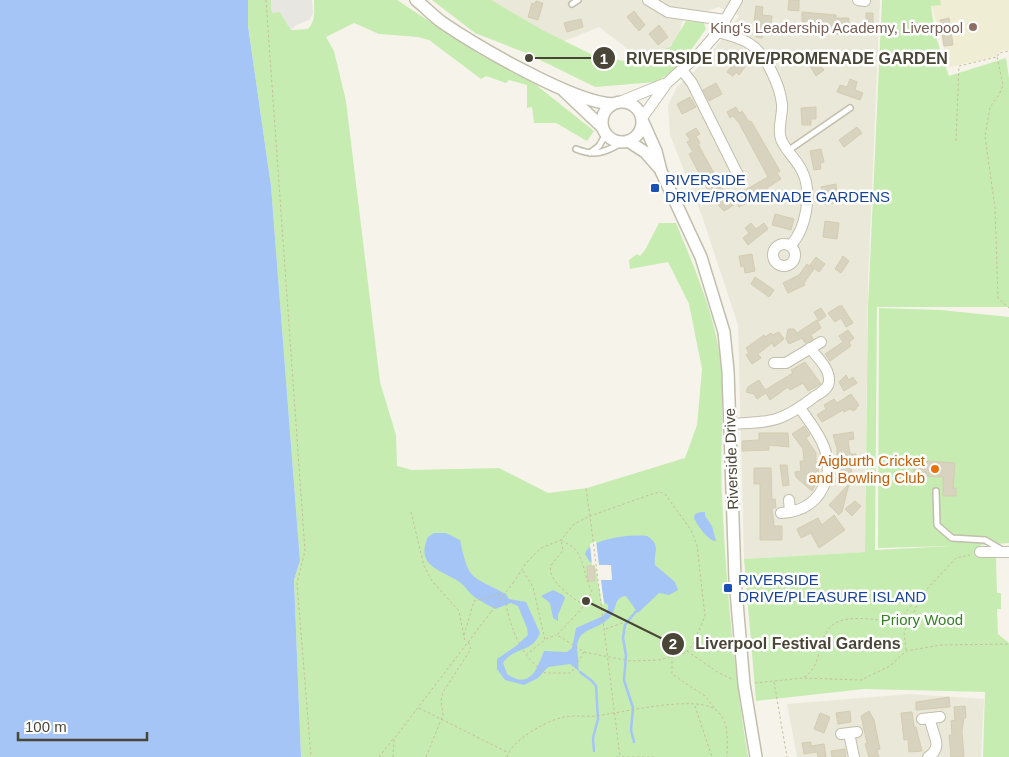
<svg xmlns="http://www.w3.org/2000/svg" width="1009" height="757" font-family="Helvetica,sans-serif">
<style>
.residential{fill:#eae8d8}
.education{fill:#efedd3}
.green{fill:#c7ecb1}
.parking{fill:#e7e6e1}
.water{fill:#a4c5f5}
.pier{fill:#f6f4ea}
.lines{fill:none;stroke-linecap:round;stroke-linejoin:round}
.stream{stroke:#a4c5f5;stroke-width:2.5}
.building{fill:#d8d3be;stroke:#d4ccb1}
.service-casing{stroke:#c2beac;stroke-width:8}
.minor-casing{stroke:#c2beac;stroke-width:12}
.tertiary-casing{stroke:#c2beac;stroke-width:14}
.path{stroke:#c5be9c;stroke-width:1;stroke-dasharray:2.5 2.5;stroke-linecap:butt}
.service{stroke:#fff;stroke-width:5}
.minor{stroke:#fff;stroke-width:10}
.tertiary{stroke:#fff;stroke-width:11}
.path-bridge{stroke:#c5be9c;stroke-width:1;stroke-dasharray:2.5 2.5;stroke-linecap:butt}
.education-dot{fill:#8d6e63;stroke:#fff;stroke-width:2}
.transit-dot{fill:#1a4fb4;stroke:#fff;stroke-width:2}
.food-dot{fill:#e8710a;stroke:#fff;stroke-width:2}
.labels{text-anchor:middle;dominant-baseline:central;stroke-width:5;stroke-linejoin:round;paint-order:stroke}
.education-label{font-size:15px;fill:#785e54;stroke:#fff;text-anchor:end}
.transit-label{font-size:15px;fill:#164399;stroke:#fff;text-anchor:start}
.street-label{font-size:15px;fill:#4a4637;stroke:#fff}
.food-label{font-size:15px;fill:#c56008;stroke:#fff;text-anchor:end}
.park-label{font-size:15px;fill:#388126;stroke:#fff}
.leader{fill:none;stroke:#4a4637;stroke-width:2}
.callout-dot{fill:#4a4637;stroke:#fff;stroke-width:2}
.mark-label{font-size:15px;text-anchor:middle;font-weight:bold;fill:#fff}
.callout-label{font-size:16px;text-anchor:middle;font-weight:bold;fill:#4a4637;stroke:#fff;stroke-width:5;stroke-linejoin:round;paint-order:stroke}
</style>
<rect width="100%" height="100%" fill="#f6f4ea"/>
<path class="residential" d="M490 0H880L868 283 865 552 744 559 738 325 702 216 670 135 668 105 677 87 705 61 739 16 719 7 708 11 685 10 678 39 664 50 648 54 629 50 599 27 557 44Z
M910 694 984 699 981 757H797L787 704Z"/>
<path class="education" d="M930 0H1009V50L1000 51 995 57 949 67Z"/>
<path class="green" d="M248 0H271L272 12H280L291 30 308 29C316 20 314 11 314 0H397L479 54 535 84 594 131 587 141 556 123H534L532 107 527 108V85L509 80 506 83 486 76 481 79 429 40 418 37 379 34 354 23 326 37 334 51 346 101 380 382 396 435 397 466 412 470 499 468 548 493 587 488 685 458 697 425 702 369 689 304 668 262 630 269 629 260 637 254 640 256 645 250 659 223H676C692 262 710 303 718 345 727 394 719 446 722 496 726 584 734 671 748 757H301L294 580 300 561 271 186 248 26Z
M432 0H491L544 31 595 56 625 61 643 59 671 46 686 21 704 23 706 29 679 67 656 82 595 87 526 53 475 33Z
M882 0H940L941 5 931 6 935 34 949 76 1006 58 1009 78V307H877L875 550 951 546 878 548 879 308 941 310 1009 317V543L980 545 996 558 997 593H1001V609H997L998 634 1009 643V757H983L985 692 864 689 756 701 744 559 865 552 868 306Z"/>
<path class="parking" d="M271 0H312L313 14 309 20 296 25 291 30 280 12 272 13Z"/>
<path class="water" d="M0 0H248V26L271 186 300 561 294 580 301 757H0Z
M701 512H705V516L712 526 716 541C709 542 697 525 694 518L695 514Z
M434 533H446L460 540C469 582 471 575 506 594L509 599 526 602 540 633C532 654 514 646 503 663L507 674C530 690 537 669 544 651L567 652 572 648 576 628 603 616 608 610V605L604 602 597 563 590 562 585 554C590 538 632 534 647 536 662 545 653 553 655 565L675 582 678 590 669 595 659 593 638 613 626 596C614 597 617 608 611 616 596 634 572 625 578 657 579 663 577 667 580 672L570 664 548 667 538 678 524 685 505 680 497 669V659L516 646 528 635 527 628 518 606 511 603 495 609C488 605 474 598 469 592 466 588 463 584 458 581 440 569 415 566 428 537Z
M553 590 563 595 565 598 558 615V621L553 618 550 603 541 596Z"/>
<path class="pier" d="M596 541 599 565H611L612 580H601L604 605 602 603 595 565H592L590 544Z"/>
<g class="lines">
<path class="stream" d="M580 672 592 681 596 686 598 719 593 738 594 751
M634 742 631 730 633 708 624 680 626 655 623 638 625 625 637 610"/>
</g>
<path class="building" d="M789 0H799V11L788 10Z
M536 1 543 3 538 20 528 17 532 3 535 4Z
M756 6 763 7 762 15 772 16 771 24H764L762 38 756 37 757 23H754Z
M634 11 645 25 639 31 627 17Z
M802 12 836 15V18H849V24L866 25V13H873V34H825L826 28 805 27V21L802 22Z
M949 18 953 45 944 46 940 20Z
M581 19 583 27 567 32 564 23Z
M659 25 668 37 658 45 649 34Z
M811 52 824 70 816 76 804 56Z
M738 58 747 64 739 75 736 72 733 76 727 72Z
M850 79 857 82 855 90 863 93 860 100 837 92 840 85 847 87Z
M716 83 722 94 709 101 703 90Z
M690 97 696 107 682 114 677 104Z
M736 107 739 113 742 111 749 122 751 121 780 171 777 173 781 179 767 188 768 191 762 195 739 207 737 203 724 211 713 200 689 154 693 152 687 142 690 140 686 134 696 128 700 134 696 136 700 143 698 144 728 199 747 189 768 177 739 123 733 116 730 118 727 112Z
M816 107V119H811V125H802L801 108Z
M857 127 862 133 844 147 839 140Z
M821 149 824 162 820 163 821 169 814 170 810 151Z
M836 184 837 195 833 196 834 203 824 204 821 187Z
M775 214 794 219 791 230 772 225Z
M825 221 839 223 837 239 823 237Z
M751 223 756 229 764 223 768 229 748 245 743 238 749 233 745 228Z
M752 254 755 271 745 273 744 266 741 267 739 256Z
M843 256 849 261 841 273 835 269Z
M816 257 825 264 819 272 810 265Z
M807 264 814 269 804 283 805 285 788 293 783 283 799 275Z
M755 277 774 290 769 297 751 284Z
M839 306H842L853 323 846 327 841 318 835 322 828 313Z
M821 308 826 316 819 321 814 312Z
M817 320 821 328 811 335 813 339 805 343 802 338 789 344 786 339 788 329H794L797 333Z
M848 330 854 338 849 342 851 346 830 361 825 354 843 342 839 336Z
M779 332 784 339 774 347 772 343 758 354 761 358 752 364 746 355 749 353 746 348 764 335 765 337 771 333 773 335Z
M805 362 821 384 808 391 803 383 790 390 788 387 770 400 766 393 757 399 754 394 746 392 748 387 759 380 765 390 793 373 791 370Z
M846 375 849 380 853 377 857 383 844 391 839 382Z
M851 394 859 405 854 411 850 409 844 412 843 410 822 422 817 415 826 409 824 405 834 399 837 403Z
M804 426 810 435 806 438 816 453V462H818L819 479 812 491 796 477 795 472 801 471 800 461H804L803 449 792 434Z
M853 432 854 439 848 440 850 454H856V460H851L852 484H849L842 512 839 515 829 505 849 484 836 481 839 466H837V448L833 435Z
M759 433H788L789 447 769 445V450L742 451V441L759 440Z
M914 460 955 463 953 488H956V496H943V477L913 475Z
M780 465H787L789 485 783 486Z
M754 468H771L772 500 775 499 776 508H772L774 526H782V540H760V484H754Z
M855 501 861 506 852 516 845 509Z
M834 515 845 530 819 548 811 533 801 538 797 529 818 518 822 525Z
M587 566H594L595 581H588Z
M949 697 950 707 916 710V702Z
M965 706 966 718H964L962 731 964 757H951L949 735H952L951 721 955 720 954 707Z
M850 711 851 722 838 724 836 713Z
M869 711 874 720 880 749 877 750 879 757H869L865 744 867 743 861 716Z
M912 712 914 727H916L922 751 909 752 908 739 904 740 901 713Z
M820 713 830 717 824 733 814 729Z
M811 742V746L824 744 826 757H818L817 752 804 754 802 743Z
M845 749 846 757H832L831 751Z"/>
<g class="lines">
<defs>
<path id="service" d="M572 4 578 0
M576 149C595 157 606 152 623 142
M789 150 850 108
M590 153 599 146 606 134
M936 491 937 525 952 538 985 540 1002 550"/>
<path id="minor" d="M648 0 668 12 725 20
M858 0 865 1
M718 32C728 35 742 38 750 44 766 54 780 86 782 104 783 116 777 128 781 139 785 150 797 160 802 171 813 192 806 230 790 246
M682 70 692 83 739 177
M622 101 664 84
M642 118 667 83 698 55 718 32 737 0
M773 255a11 11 0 1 1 22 0a11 11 0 1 1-22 0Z
M774 363H786L821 342
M729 424C771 422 780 423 814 397 820 393 829 389 829 381 830 369 817 357 810 348
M790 512C821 506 835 476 824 447 819 433 808 420 800 408
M781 513 790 512 789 500
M980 552H1009
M922 719 940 717
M849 733 854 757
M841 734 857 732
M928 757C945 747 931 733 930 718"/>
<path id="tertiary" d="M416 0C425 7 433 16 443 23 477 46 574 103 613 104
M564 91 602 127
M602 122a20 20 0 1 1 40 0a20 20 0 1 1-40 0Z
M643 122 656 151 661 171 701 257 724 332 728 371 735 579 744 684 756 757
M628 141 645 152 659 168"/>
</defs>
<use href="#service" class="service-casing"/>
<use href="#minor" class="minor-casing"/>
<use href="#tertiary" class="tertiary-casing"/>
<path class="path" d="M266 0 305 551 297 583 311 757
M997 57 1003 85 999 95 990 107 985 136 995 208 998 298 1009 308
M956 141 959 66 997 57 999 53 1009 51
M411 512 424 566 432 581 459 611 465 642
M523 571 533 587 545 640 527 654
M513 583 526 563 541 548 561 540 574 524 590 516 586 488
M606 629 625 622
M464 635 474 601 501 594 505 597C509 625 520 656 545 673H571L584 652 557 635C569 621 585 609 592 591 584 578 585 561 575 549 571 545 565 543 561 540L563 550C560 556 553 561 551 566 546 580 574 599 584 605
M546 639 556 635
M906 650 904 632 923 593
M687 651 719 673 734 680
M584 652 630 661 659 660 685 653 692 646 705 616 697 545 691 530 665 494 660 492 652 494 590 516 620 757
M672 656V674L705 696 716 710
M804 677C826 664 814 630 840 621 858 615 880 622 898 620L956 558 970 555
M774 682 787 757
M755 683 803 678 861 680 890 666 906 651 941 645 1009 644
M695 706 712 757
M419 708 507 752
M379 757 393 739
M393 757 394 739 491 612
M426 757 443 715 441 700 443 692 471 649 468 640
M507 757C510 742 543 723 557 719 570 714 582 717 595 716 622 713 695 694 716 710 730 721 727 741 727 757
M617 757H654"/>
<use href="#service" class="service"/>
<use href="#minor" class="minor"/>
<use href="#tertiary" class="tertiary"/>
<path class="path-bridge" d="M491 612 513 583"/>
</g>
<circle class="education-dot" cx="973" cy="27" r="5"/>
<g class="transit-dot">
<rect x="650" y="183" width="10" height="10" rx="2.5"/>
<rect x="723" y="583" width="10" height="10" rx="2.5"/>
</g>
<circle class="food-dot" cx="935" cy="469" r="5"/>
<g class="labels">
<g class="education-label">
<text x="963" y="27">King's Leadership Academy, Liverpool</text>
</g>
<g class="transit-label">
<text x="665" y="179">RIVERSIDE<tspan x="665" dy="17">DRIVE/PROMENADE GARDENS</tspan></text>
<text x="738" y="579">RIVERSIDE<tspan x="738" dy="17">DRIVE/PLEASURE ISLAND</tspan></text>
</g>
<g class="street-label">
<text transform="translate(731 459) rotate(-92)">Riverside Drive</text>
</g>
<g class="food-label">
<text x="925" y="460">Aigburth Cricket<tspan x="925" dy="17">and Bowling Club</tspan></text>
</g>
<g class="park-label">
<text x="922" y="619">Priory Wood</text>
</g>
</g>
<path class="leader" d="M529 58L604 58M586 601L673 644"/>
<g class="callout-dot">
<circle cx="529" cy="58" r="5"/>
<circle cx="586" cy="601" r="5"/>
<circle cx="604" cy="58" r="12"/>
<circle cx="673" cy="644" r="12"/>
</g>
<g class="mark-label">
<text x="604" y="64">1</text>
<text x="673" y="649">2</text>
</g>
<g class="callout-label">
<text x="787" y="64">RIVERSIDE DRIVE/PROMENADE GARDEN</text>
<text x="798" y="649">Liverpool Festival Gardens</text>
</g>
<path d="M18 732v8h129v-8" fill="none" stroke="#4a4637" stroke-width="2.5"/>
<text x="25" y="732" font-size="15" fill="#4a4637" stroke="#ffffff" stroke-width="4" paint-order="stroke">100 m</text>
</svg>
